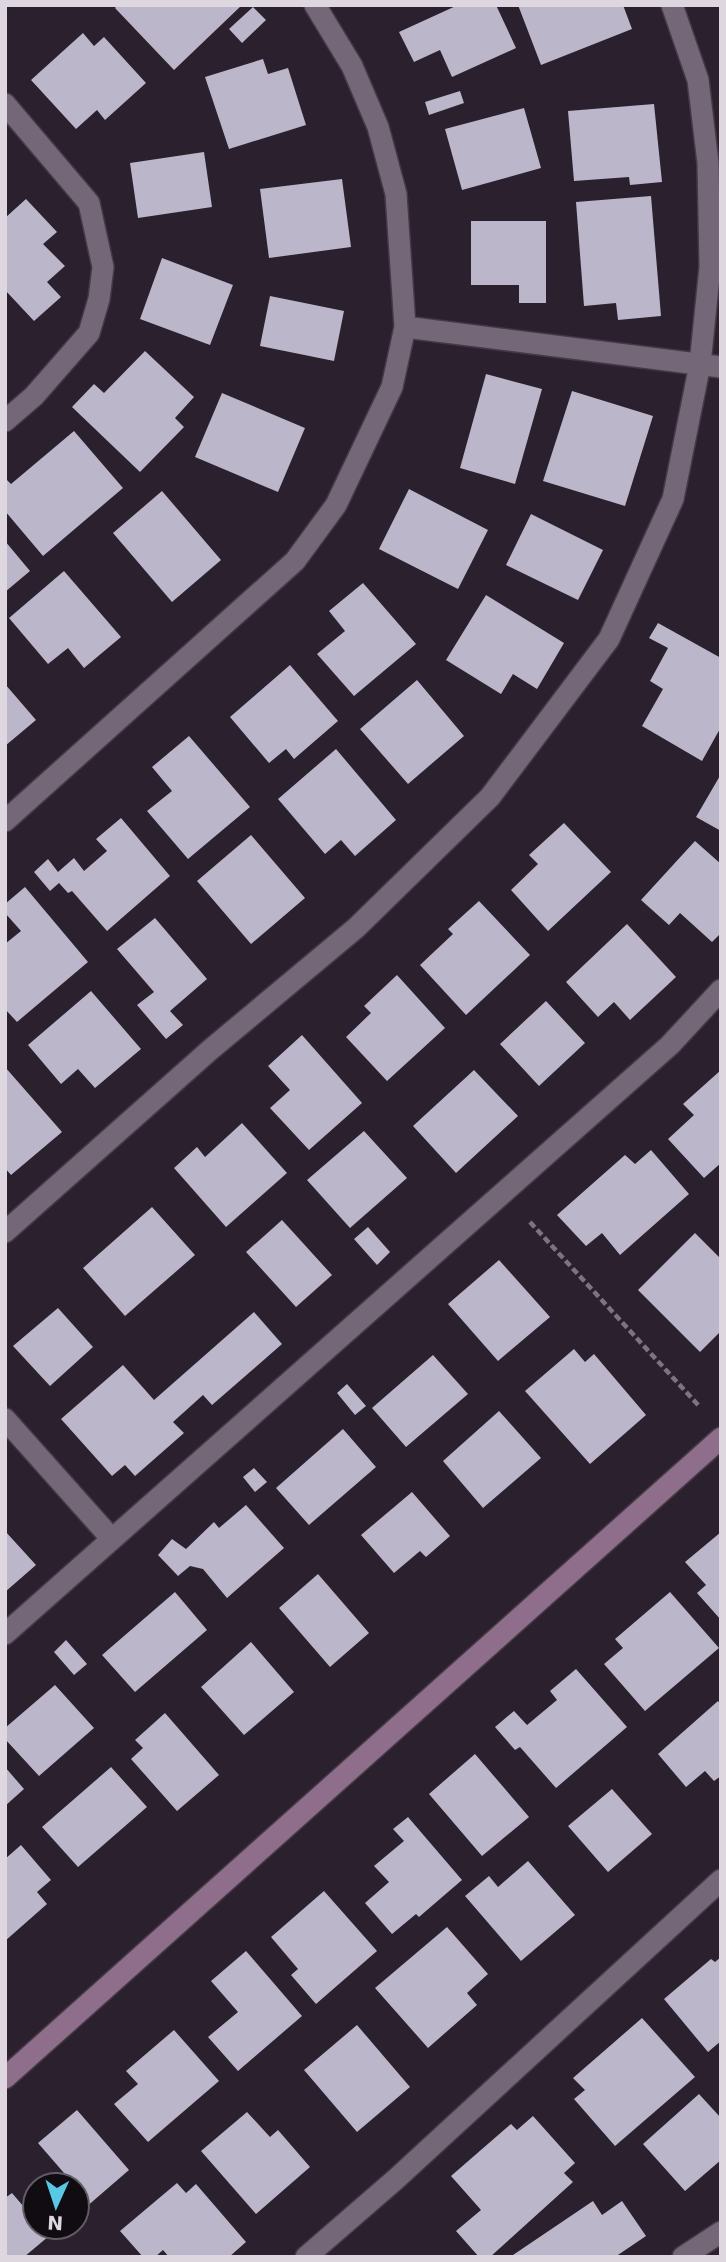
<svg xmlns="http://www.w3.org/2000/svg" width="726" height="2262" font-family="'DejaVu Sans',sans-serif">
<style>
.building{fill:#bbb6ca}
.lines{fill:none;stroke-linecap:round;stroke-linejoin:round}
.street-casing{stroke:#443a46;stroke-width:24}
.secondary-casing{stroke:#443a46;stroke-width:24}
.path{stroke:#7d7480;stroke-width:4.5;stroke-dasharray:7 3.5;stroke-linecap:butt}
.street{stroke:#746878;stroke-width:21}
.secondary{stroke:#8f6e8b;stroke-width:21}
</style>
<rect width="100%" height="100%" fill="#2a202e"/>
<path class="building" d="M117 5H242L174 70 115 8Z
M458 5H496L516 48 452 77 440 50 414 62 399 32Z
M518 5H623L632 29 541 65Z
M253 7 266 20 242 43 229 29Z
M83 33 94 46 104 37 146 83 105 120 97 110 76 129 31 80Z
M263 59 268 74 288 68 306 125 229 149 205 77Z
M460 91 464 103 429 115 425 102Z
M654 104 662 182 630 185 629 177 574 181 568 111Z
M524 108 541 168 462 190 445 129Z
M204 152 212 207 138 218 130 163Z
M342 179 351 247 269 258 260 189Z
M651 196 661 316 618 320 616 303 584 306 576 202Z
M26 199 57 232 43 244 65 266 47 282 61 297 34 321 5 290V218Z
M471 221H546V303H519V285H471Z
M162 258 233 285 210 345 140 319Z
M270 296 344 311 334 361 260 346Z
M145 351 194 397 175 418 184 427 140 472 72 407 94 384 104 393Z
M486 374 542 389 515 484 460 468Z
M572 391 653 416 625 506 543 481Z
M222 393 305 428 278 492 195 457Z
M74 431 123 488 43 556 5 511V478L11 484Z
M409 489 488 530 458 589 379 549Z
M162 491 221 560 172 602 113 533Z
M531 514 603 550 578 600 506 565Z
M5 541 30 571 5 592Z
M64 571 121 637 84 668 68 648 48 664 9 618Z
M363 583 416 644 354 696 317 654 345 631 329 611Z
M486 595 564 643 537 689 513 674 501 694 446 660Z
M658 623 721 658V727L702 761 642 726 663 689 650 681 668 648 649 638Z
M290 665 338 721 294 759 286 749 269 763 230 717Z
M417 680 464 736 408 784 360 729Z
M5 684 36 720 5 746Z
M189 736 250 807 188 859 147 811 172 791 152 767Z
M336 749 396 820 355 856 341 840 325 854 278 799Z
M721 774V831L696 817Z
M121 818 170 876 107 931 72 891 68 893 59 883 50 891 34 872 48 859 58 872 74 858 84 871 107 851 96 839Z
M564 823 611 872 548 931 511 890 538 864 529 855Z
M251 835 305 898 251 944 197 881Z
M695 841 721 864V933L712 942 680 913 669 925 641 900Z
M25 887 88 962 17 1022 5 1009V944L21 931 5 913V904Z
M479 901 530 955 466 1015 420 965 453 934 448 929Z
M155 918 207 979 170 1011 183 1025 166 1039 137 1005 154 992 117 949Z
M627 924 676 977 630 1020 614 1002 598 1017 566 982Z
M397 975 445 1028 387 1081 346 1037 371 1013 364 1006Z
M91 991 141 1049 95 1088 78 1069 61 1084 28 1045Z
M546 1001 585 1043 539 1086 500 1044Z
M302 1035 362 1103 309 1150 270 1108 290 1090 268 1066Z
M5 1067 62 1132 11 1175 5 1168Z
M474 1070 518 1116 456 1173 413 1126Z
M721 1070V1163L704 1178 668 1139 694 1115 683 1104Z
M242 1123 287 1173 226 1227 174 1168 197 1147 205 1157Z
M364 1131 407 1178 350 1228 307 1180Z
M651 1150 689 1194 620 1255 602 1233 586 1246 557 1215 625 1155 635 1164Z
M152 1207 195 1255 125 1316 83 1268Z
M282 1220 332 1275 296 1307 246 1252Z
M368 1227 390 1252 377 1265 354 1239Z
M695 1233 721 1259V1331L700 1352 638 1290Z
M499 1260 550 1317 498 1361 448 1304Z
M58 1308 93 1347 50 1386 13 1346Z
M254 1312 282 1344 212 1405 203 1395 173 1422 184 1433 135 1476 125 1465 112 1476 61 1419 123 1365 154 1400Z
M574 1349 585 1362 594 1354 646 1415 590 1464 525 1391Z
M433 1355 468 1394 406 1447 372 1408Z
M347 1384 366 1406 355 1415 337 1393Z
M499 1411 541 1458 483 1508 443 1461Z
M343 1429 376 1467 309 1525 276 1488Z
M254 1468 267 1482 255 1492 243 1477Z
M412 1492 450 1536 426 1557 420 1551 394 1573 361 1535Z
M246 1505 284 1548 227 1598 203 1569 190 1566 178 1576 158 1555 172 1539 186 1549 214 1522 219 1528Z
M5 1531 36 1565 5 1592Z
M721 1532V1620L697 1593 706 1585 685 1562Z
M318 1574 369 1633 330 1667 279 1608Z
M175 1592 207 1630 135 1692 102 1655Z
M670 1592 719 1648 645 1711 604 1664 623 1648 615 1639Z
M66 1640 87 1664 74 1675 54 1652Z
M251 1642 294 1692 244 1735 201 1687Z
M576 1669 627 1727 556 1788 520 1747 515 1750 495 1727 514 1711 527 1725 557 1700 550 1691Z
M55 1685 94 1728 39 1776 5 1739V1728Z
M718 1701 721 1705V1776L714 1781 705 1771 686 1787 658 1754Z
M165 1713 219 1775 177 1811 131 1759 143 1748 135 1740Z
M475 1754 529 1817 482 1856 429 1794Z
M5 1767 24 1789 5 1806Z
M111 1767 147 1807 78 1867 42 1827Z
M612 1789 652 1834 608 1872 568 1826Z
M408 1817 462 1880 419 1917 416 1914 392 1934 365 1903 389 1882 374 1866 404 1841 393 1829Z
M21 1845 51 1880 37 1892 47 1904 5 1941V1859Z
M528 1861 575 1915 521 1961 465 1896 489 1876 498 1887Z
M324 1891 377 1951 316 2004 291 1975 298 1969 271 1937Z
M447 1927 488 1974 467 1993 477 2005 428 2048 375 1988Z
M246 1951 302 2016 238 2071 208 2037 238 2012 211 1981Z
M721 1957V2041L708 2052 664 1999 711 1959 715 1962Z
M642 2018 695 2077 615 2146 574 2099 585 2090 573 2078Z
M357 2025 410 2087 357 2132 304 2070Z
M174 2030 219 2081 148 2142 114 2104 138 2084 126 2071Z
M699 2094 721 2118V2160L685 2191 643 2144Z
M77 2110 129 2170 78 2214 77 2185H54L52 2183 64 2173 38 2143Z
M247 2112 270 2137 278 2130 310 2167 256 2214 201 2151Z
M533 2116 575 2163 564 2173 573 2182 490 2257H479L456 2231 481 2210 451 2176 511 2124 517 2130Z
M177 2183 186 2193 196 2184 246 2242 229 2257H169L163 2250 155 2257H143L120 2231Z
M12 2193 35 2220V2227H41L49 2236 24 2257H5V2198Z
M593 2201 602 2215 622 2201 646 2236 615 2257H510Z"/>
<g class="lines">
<defs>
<path id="street" d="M5 104 89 203 103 267 99 299 89 333 34 396 5 421
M405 327 721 367
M5 821 295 561 336 505 392 387 405 327 396 194 378 127 352 66 315 5
M5 1232 210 1050 356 928 490 797 609 639 673 499 700 364 710 267 708 163 698 80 672 5
M5 1419 111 1538
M5 1634 670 1045 721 990
M306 2257 396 2179 721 1880
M683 2257 721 2232"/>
<path id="secondary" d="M5 2078 721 1438"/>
</defs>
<use href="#street" class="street-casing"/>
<use href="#secondary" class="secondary-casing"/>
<path class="path" d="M530 1222 699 1406"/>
<use href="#street" class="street"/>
<use href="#secondary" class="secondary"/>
</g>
<rect width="726" height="2262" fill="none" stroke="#ded7e0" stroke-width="14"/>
<g transform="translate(56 2206) rotate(183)"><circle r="33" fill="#100c12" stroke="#625d64" stroke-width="2"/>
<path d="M0-5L12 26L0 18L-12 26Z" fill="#59c8e4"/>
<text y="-10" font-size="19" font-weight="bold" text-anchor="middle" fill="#ded7e0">N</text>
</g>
</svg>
